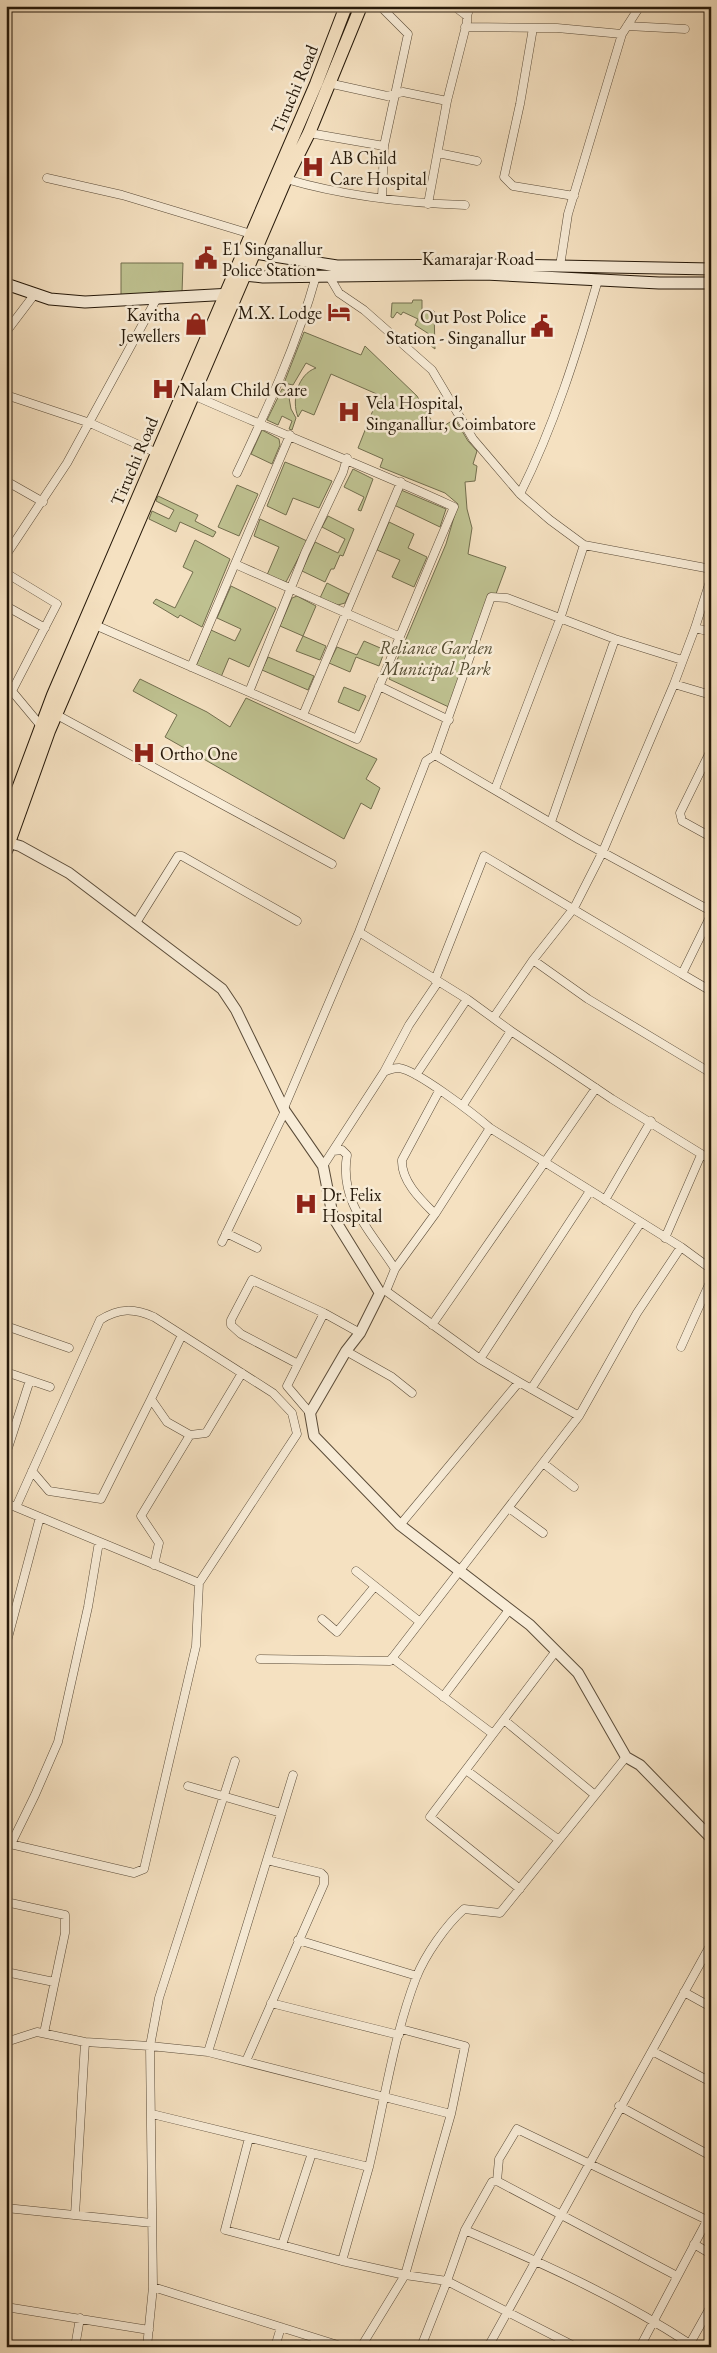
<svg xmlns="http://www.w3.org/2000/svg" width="717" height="2353" font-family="'EB Garamond',serif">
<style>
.green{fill:#bfc291;stroke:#726e4e}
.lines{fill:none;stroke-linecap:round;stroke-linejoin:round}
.minor-casing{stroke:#5a4b38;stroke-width:9}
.tertiary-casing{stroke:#5a4b38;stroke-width:12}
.secondary-casing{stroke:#26190a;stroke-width:13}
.trunk-casing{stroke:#26190a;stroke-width:14}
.minor{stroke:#f8ecd7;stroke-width:8}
.tertiary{stroke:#f8ecd7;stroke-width:10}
.secondary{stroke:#f8ecd7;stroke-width:11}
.trunk{stroke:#f5e1c1;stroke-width:12}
.labels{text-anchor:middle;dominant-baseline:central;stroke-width:5;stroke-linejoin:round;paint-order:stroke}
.street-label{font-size:18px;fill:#26190a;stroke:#f8ecd7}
.poi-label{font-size:18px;fill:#26190a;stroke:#f8ecd7;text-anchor:start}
.park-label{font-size:18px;font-style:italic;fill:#544c32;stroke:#f8ecd7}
</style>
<rect width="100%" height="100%" fill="#f5e1c1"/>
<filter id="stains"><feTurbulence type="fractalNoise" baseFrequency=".004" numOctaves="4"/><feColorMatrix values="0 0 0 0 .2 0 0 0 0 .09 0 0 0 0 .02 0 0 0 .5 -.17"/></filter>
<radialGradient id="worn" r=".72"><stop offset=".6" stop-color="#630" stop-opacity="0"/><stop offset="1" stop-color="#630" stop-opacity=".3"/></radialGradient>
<path class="green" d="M121 263H183L182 293 159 291 158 293 121 295Z
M413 300H422V312L434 311 435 349 431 346 434 341 428 336 429 334 415 325 418 319 403 312 401 315 397 312 393 318 391 317 392 303H412Z
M304 332 361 355 365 346 417 396 437 430 455 419 468 441 477 451 473 464 477 466 475 481 465 482 467 509 472 528 468 554 506 567 453 709 389 679 446 544 458 504 445 493 380 467 383 459 358 448 379 395 331 374 314 415 302 410 298 417C291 400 298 374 316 368L306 363 293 385 284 383Z
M282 389 288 392 291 409 296 418 292 430 289 429 292 421 282 416 278 425 267 420Z
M262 430 279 439 280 445 272 464 251 454Z
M285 462 332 481 319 508 293 498 286 515 267 506Z
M353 469 373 479 361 511 358 510 364 497 344 487Z
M237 485 258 494 239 536 218 527Z
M401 490 446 509 440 527 394 505Z
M158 496 198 515 195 521 216 532 213 537 180 522 176 532 149 519 152 511 169 519 174 510 156 501Z
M328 516 354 529 343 556 340 555 334 569H331L325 582 302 571 315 542 338 553 345 539 322 527Z
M260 519 307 541 286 582 267 575 279 547 254 536Z
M389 522 414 534 408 548 427 557 414 587 392 577 400 560 377 550Z
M195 540 230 559 202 627 180 615 178 618 153 603 156 599 175 608 193 572 183 567Z
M327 583 349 594 345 603 338 605 320 598Z
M231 586 276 608 249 667 229 658 221 677 196 666 211 630 235 641 241 629 217 618Z
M297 596 316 606 303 636 326 646 320 660 296 651 303 636 280 626 292 598Z
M364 641 385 650 379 666 356 657 350 672 329 663 337 647 357 655Z
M268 657 314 676 308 690 262 670Z
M140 679 207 712 230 727 246 698 377 759 366 779 380 788 371 809 361 803 344 839 165 737 177 715 133 691Z
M344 687 366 696 359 711 338 702Z"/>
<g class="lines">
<defs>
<path id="minor" d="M380 6 408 34 384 146 382 198
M467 16 470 6
M627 26 685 29
M465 27 557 28 622 34
M533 28 520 104 504 177 513 186 574 196
M328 83 387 96 403 92 447 101
M309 133 384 146
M438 153 477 161
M47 178 122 195 251 234
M286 179C344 196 404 203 465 205
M428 204 447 101 467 22V16L454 6
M560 266 568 214 622 34 640 6
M329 276 339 293 364 310 432 370 473 439 520 494 550 520 584 545 711 569
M6 332 34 295
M6 395 90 423 157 453
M237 473C267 409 297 345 316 276
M6 481 43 502
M520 494C554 426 577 353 598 280
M6 555 67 463 157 298
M235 564 398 636
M6 573 57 604 12 691
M6 606 45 628
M95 625 357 739C390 662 421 584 454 507 368 467 280 434 193 395
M695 628 711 632
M191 667 290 435
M6 684 41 726
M674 684 695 628 711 578
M379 686 449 720
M249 692 305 553 343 472 347 458
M57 715 332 864
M303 715 401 482
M711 750 680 813 682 821 711 837
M435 755 491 597 507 598 615 639 682 660
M495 789 560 619 584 545
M551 822 615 639
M136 923 178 856H182L297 921
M359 932 467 999 511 1031 612 1099 711 1160
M533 960 588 999 711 1073
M682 974 711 991
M435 980 484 856 682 974 711 915
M494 1017 533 960 574 908 603 851 674 684 711 695
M384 1072 409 1025 438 982
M416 1075 467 999
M463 1105 511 1031
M284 1108 359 932 426 761 435 755 580 840 711 911
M333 1151 342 1150 347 1155C339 1203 371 1231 395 1269
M323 1166 384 1072C388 1070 394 1068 399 1068 417 1070 475 1115 490 1128L681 1247 711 1269
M605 1200 651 1121
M435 1214C421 1200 401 1181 402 1160L439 1091
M226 1233 257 1248
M665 1238 701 1155
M222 1242 285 1111
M432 1325 596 1088
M6 1326 69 1348
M681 1347 711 1280
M346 1351 392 1377 412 1393
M480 1359 590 1191
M298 1364 241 1334 231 1325V1320L252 1280 324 1313 360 1333
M6 1372 50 1387
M531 1389 641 1222
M151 1399 182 1335
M310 1413 287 1386 324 1313
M579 1416 637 1313 681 1247
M190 1435 206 1433 242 1373
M6 1454 30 1380
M543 1463 574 1487
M32 1471 49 1491 101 1499 151 1399 167 1422 190 1435 141 1516 159 1543 154 1565
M6 1503 199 1583 196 1646 144 1869 134 1873 6 1843
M16 1507 100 1320C119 1308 134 1308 154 1317L273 1393 292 1413 297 1434 199 1583
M509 1508 543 1533
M400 1525 519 1382 480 1359 386 1291 395 1269 435 1214 490 1128
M356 1571 420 1622
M322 1619 337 1632 375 1586
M6 1645 40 1517
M392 1658 493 1734
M260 1659 390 1661 579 1416 519 1382
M443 1697 509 1610
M504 1720 595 1795
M235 1761 159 1998 150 2046 208 2052 451 2114
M466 1770 559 1840
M188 1786 281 1813
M11 1844 35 1795 58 1742 88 1607 99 1542
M520 1889 430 1817 556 1651
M6 1902 65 1915V1933L44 2033
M298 1940 417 1976
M6 1972 54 1982
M684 1992 711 2007
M271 2003 399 2035
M6 2042 37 2032 85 2042 150 2046 153 2287 147 2347
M652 2051 711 2082
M208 2052 293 1775
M246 2061 324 1884V1876L321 1873 267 1860
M619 2106 711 2156
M152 2114 369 2167C384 2104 393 2038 416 1978 425 1955 446 1925 464 1909L500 1913 626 1757
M249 2138 225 2230 342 2261 369 2167
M497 2181 499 2159 517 2129 707 2220
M6 2208 152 2223
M75 2215 85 2042
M465 2230C542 2263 620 2298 690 2344
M694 2244 711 2254
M282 2245 312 2153
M342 2261 405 2275 447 2281 421 2347
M153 2287 344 2347
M6 2307 149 2330
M75 2347 80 2318
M275 2347 281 2327
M361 2347 405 2275 451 2114 465 2046 401 2029
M488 2347 711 1944
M576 2347 447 2281 465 2230 492 2182 497 2181 677 2276
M640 2347 711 2213
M688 2347 711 2306"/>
<path id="tertiary" d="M9 843 20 846 69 873 222 989 236 1010 285 1111 323 1166 333 1217 380 1293 360 1333 346 1351 310 1413 314 1436 400 1525 530 1625 578 1673 626 1757 640 1765 711 1838"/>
<path id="secondary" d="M254 253 337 266 507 265 711 269
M244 275 263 277 485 274 659 283H711
M6 284 50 299 85 302 232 294"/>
<path id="trunk" d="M6 821 53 695 316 84 346 6
M6 851 49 731 286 179 309 133 361 6"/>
</defs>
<use href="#minor" class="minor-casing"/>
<use href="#tertiary" class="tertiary-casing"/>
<use href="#secondary" class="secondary-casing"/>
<use href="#trunk" class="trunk-casing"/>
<use href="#minor" class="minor"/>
<use href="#tertiary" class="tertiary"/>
<use href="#secondary" class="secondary"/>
<use href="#trunk" class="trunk"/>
</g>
<defs>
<symbol id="hospital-bare" viewBox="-9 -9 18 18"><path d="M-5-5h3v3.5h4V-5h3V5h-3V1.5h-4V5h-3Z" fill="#8f2418" stroke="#f8ecd7" stroke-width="2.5" paint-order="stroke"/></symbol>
<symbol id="civic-bare" viewBox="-9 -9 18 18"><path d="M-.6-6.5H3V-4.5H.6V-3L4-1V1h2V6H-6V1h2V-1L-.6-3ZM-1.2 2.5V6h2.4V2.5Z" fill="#8f2418" stroke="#f8ecd7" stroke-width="2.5" paint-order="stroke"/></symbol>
<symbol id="hotel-bare" viewBox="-9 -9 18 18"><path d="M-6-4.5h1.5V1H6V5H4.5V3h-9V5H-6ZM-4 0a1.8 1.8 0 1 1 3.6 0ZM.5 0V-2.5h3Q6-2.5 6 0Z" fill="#8f2418" stroke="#f8ecd7" stroke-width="2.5" paint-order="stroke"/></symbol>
<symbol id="shop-bare" viewBox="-9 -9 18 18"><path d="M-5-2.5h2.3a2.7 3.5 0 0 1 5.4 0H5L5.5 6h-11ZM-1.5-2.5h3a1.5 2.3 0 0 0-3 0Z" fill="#8f2418" stroke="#f8ecd7" stroke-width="2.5" paint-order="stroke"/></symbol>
</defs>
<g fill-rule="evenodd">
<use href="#hospital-bare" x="297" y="151" width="32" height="32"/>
<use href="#civic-bare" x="190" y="242" width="32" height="32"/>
<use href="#hotel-bare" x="323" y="296" width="32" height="32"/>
<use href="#shop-bare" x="180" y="308" width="32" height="32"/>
<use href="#civic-bare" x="526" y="310" width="32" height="32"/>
<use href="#hospital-bare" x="147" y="373" width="32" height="32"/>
<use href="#hospital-bare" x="333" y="396" width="32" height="32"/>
<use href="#hospital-bare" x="128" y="737" width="32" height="32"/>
<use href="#hospital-bare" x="290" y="1188" width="32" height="32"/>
</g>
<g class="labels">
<g class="street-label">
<text transform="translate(294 89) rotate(-67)">Tiruchi Road</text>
<text x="478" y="258">Kamarajar Road</text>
<text transform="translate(134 461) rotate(-67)">Tiruchi Road</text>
</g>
<g class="poi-label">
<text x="330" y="157">AB Child<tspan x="330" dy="21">Care Hospital</tspan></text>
<text x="222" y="248">E1 Singanallur<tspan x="222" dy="21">Police Station</tspan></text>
<text x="322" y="312" text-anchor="end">M.X. Lodge</text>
<text x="180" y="314" text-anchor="end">Kavitha<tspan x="180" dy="21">Jewellers</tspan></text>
<text x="526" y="316" text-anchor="end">Out Post Police<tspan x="526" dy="21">Station - Singanallur</tspan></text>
<text x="180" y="389">Nalam Child Care</text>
<text x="366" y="402">Vela Hospital,<tspan x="366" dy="21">Singanallur, Coimbatore</tspan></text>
<text x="160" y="753">Ortho One</text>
<text x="322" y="1194">Dr. Felix<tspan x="322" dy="21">Hospital</tspan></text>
</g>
<g class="park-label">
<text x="436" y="647">Reliance Garden<tspan x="436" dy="21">Municipal Park</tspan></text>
</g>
</g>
<rect width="717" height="2353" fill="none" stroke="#f5e1c1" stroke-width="25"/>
<rect x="8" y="8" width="702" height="2338" fill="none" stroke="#26190a" stroke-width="2.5"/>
<rect x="12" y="12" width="692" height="2328" fill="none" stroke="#26190a"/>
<rect width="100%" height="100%" filter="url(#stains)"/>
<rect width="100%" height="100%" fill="url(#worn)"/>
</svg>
